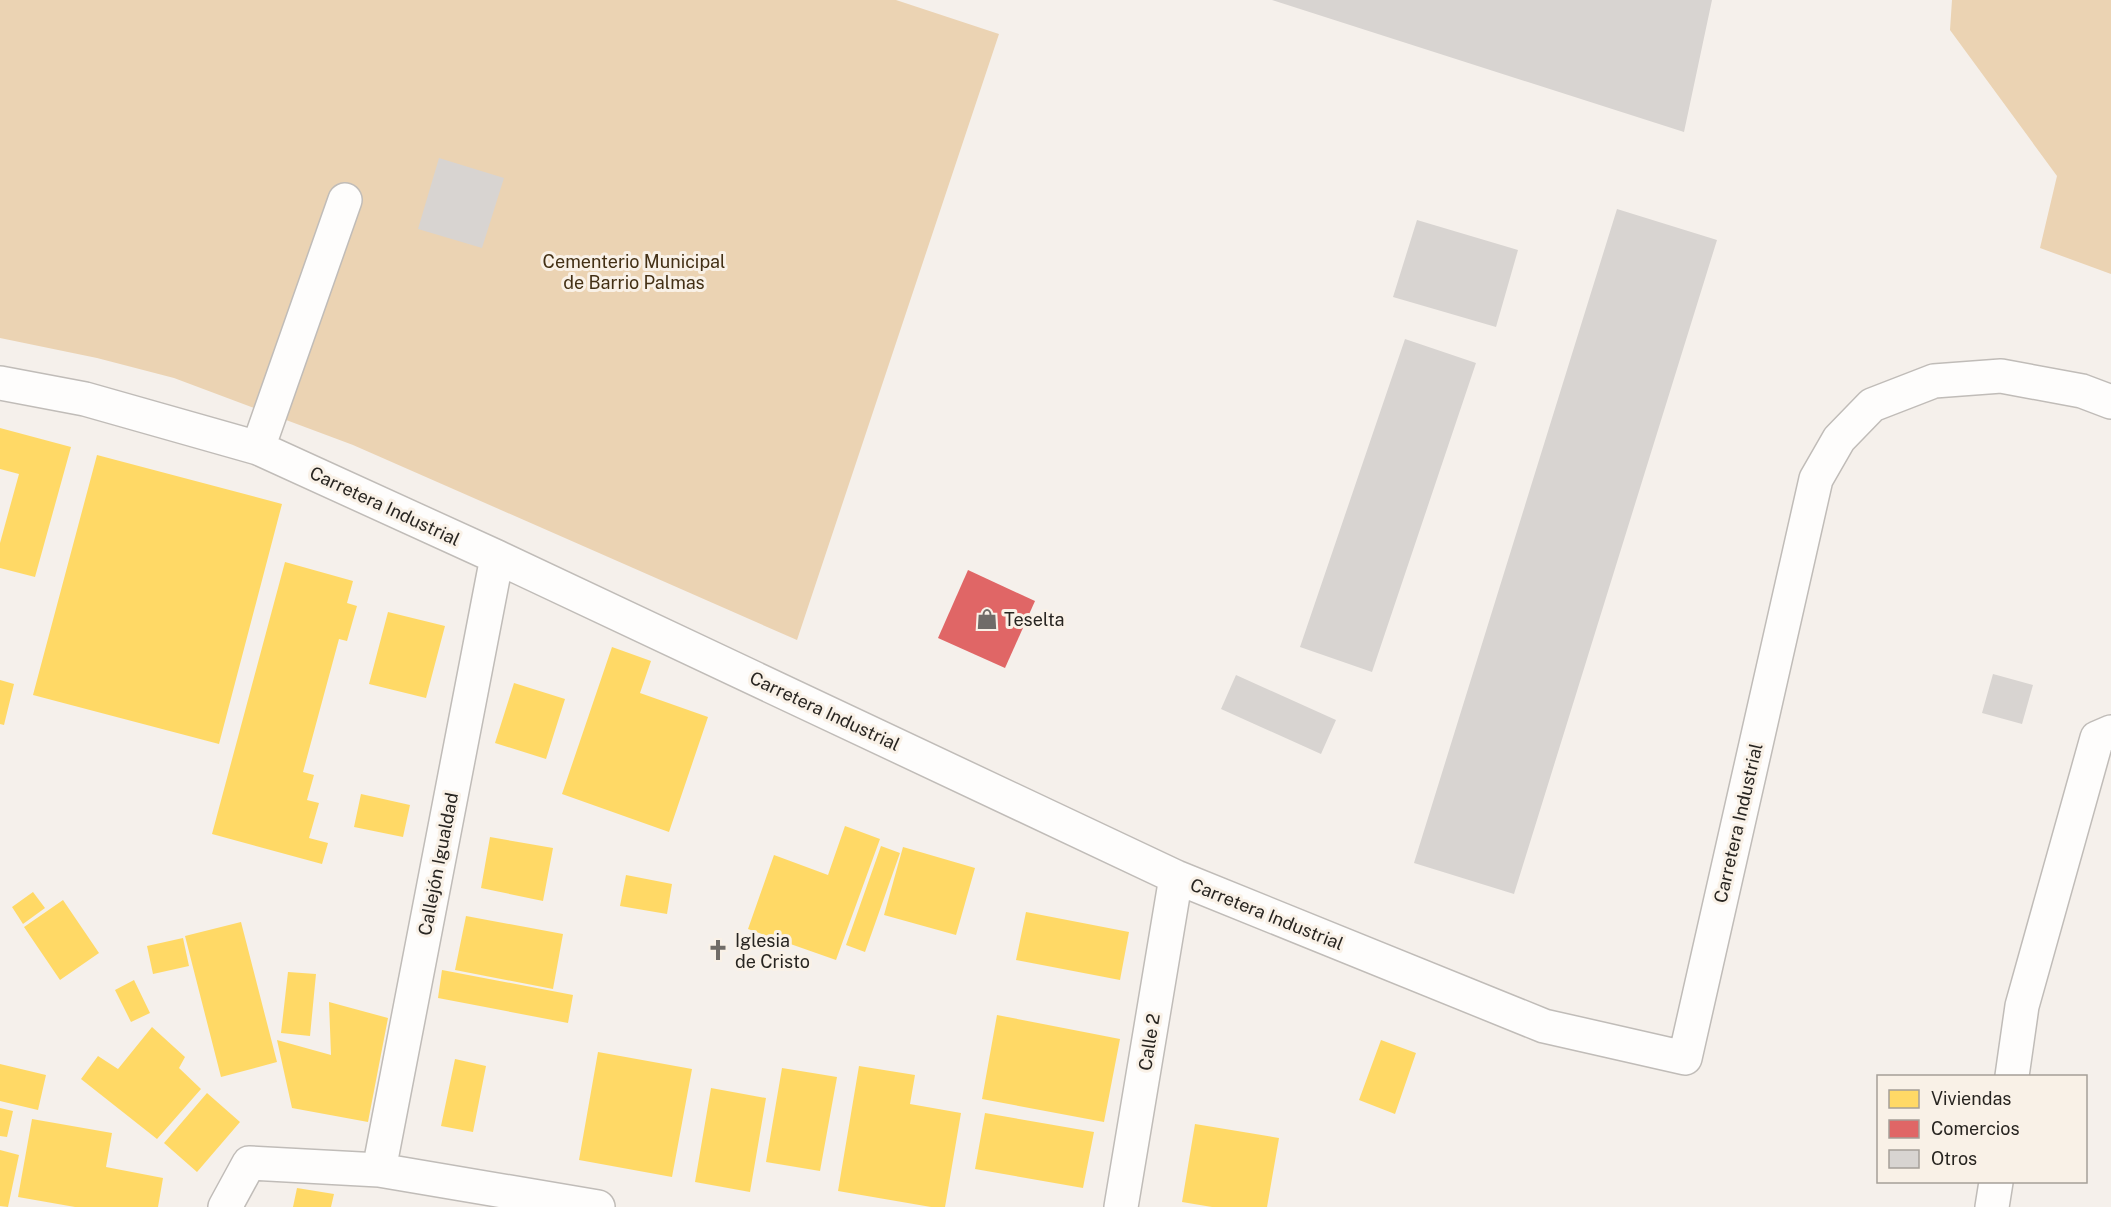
<svg xmlns="http://www.w3.org/2000/svg" width="2111" height="1207" font-family="'Public Sans',sans-serif">
<style>
.green{fill:#ebd3b3}
.homes{fill:#ffd966}
.shops{fill:#e06666}
.building{fill:#d8d4d1}
.lines{fill:none;stroke-linecap:round;stroke-linejoin:round}
.minor-casing{stroke:#c0bcb8;stroke-width:36}
.minor{stroke:#fefdfc;stroke-width:33}
.labels{text-anchor:middle;dominant-baseline:central;stroke-width:6;stroke-linejoin:round;paint-order:stroke}
.park-label{font-size:18px;fill:#433015;stroke:#f9f1e7}
.street-label{font-size:18px;fill:#282521;stroke:#f9f1e7}
.poi-label{font-size:18px;fill:#282521;stroke:#f9f1e7;text-anchor:start}
</style>
<rect width="100%" height="100%" fill="#f5f0eb"/>
<path class="green" d="M0 0H896L999 34 797 640 353 445 174 378 97 358 0 338Z
M1952 0H2111V274L2040 248 2057 176 1950 30Z"/>
<path class="homes" d="M0 428 71 447 35 577 0 568V543L19 474 0 469Z
M97 455 282 504 219 744 33 695Z
M285 562 353 581 347 603 357 606 347 641 339 639 303 772 314 775 307 800 319 803 309 838 328 843 322 864 212 834Z
M388 612 445 626 426 698 369 684Z
M612 647 651 661 640 693 708 717 669 832 562 794Z
M0 680 14 684 4 725 0 724Z
M514 683 565 699 546 759 495 743Z
M361 794 410 805 403 837 354 827Z
M845 826 880 839 836 960 748 929 774 855 828 875Z
M490 837 553 848 543 901 481 888Z
M881 846 900 853 865 952 846 945Z
M903 847 975 868 956 935 884 915Z
M626 875 672 884 667 914 620 906Z
M33 892 45 908 23 924 12 907Z
M63 900 99 953 60 980 24 927Z
M1026 912 1129 932 1120 980 1016 960Z
M466 916 563 934 553 989 455 970Z
M241 922 277 1062 221 1077 185 936Z
M183 938 189 966 153 974 147 946Z
M442 970 573 995 568 1023 438 998Z
M288 972 316 974 310 1036 281 1033Z
M134 980 150 1013 131 1022 115 990Z
M329 1002 388 1018 368 1122 292 1108 277 1040 331 1055Z
M997 1015 1120 1039 1104 1122 982 1099Z
M152 1027 185 1057 179 1068 201 1089 157 1139 81 1079 98 1056 118 1069Z
M1381 1040 1416 1053 1395 1114 1359 1100Z
M598 1052 692 1069 672 1177 579 1160Z
M455 1059 486 1066 473 1132 441 1126Z
M0 1064 46 1075 38 1110 0 1101Z
M859 1066 915 1075 910 1104 961 1113 945 1207H931L838 1191Z
M782 1068 837 1077 820 1171 766 1162Z
M711 1088 766 1098 750 1192 695 1182Z
M207 1093 240 1122 197 1172 164 1143Z
M0 1108 13 1111 7 1137 0 1136Z
M985 1113 1094 1132 1083 1188 975 1169Z
M32 1119 112 1133 106 1167 163 1178 158 1207H75L18 1197Z
M1195 1124 1279 1138 1267 1207H1212L1182 1202Z
M0 1150 19 1155 8 1207 0 1206Z
M297 1188 334 1194 331 1207H293Z"/>
<path class="shops" d="M968 570 1035 601 1005 668 938 638Z"/>
<path class="building" d="M1272 0H1712L1684 132Z
M439 158 504 178 482 248 418 229Z
M1617 209 1717 240 1514 894 1414 863Z
M1417 220 1518 250 1496 327 1393 297Z
M1405 339 1476 363 1372 672 1300 647Z
M1993 674 2033 685 2022 724 1982 713Z
M1236 675 1336 720 1321 754 1221 709Z"/>
<g class="lines">
<defs>
<path id="minor" d="M0 383 85 399 258 448 497 557 1176 877 1544 1026 1685 1058 1816 479 1839 439 1872 405 1934 381 2001 376 2082 391 2111 402
M258 448 345 200
M2012 1076 2022 1006 2097 738 2111 732
M379 1170 497 557
M225 1207 249 1163 379 1170 598 1207
M1121 1207 1176 877
M1992 1207 1996 1182"/>
</defs>
<use href="#minor" class="minor-casing"/>
<use href="#minor" class="minor"/>
</g>
<defs>
<symbol id="shop-bare" viewBox="-9 -9 18 18"><path d="M-5-2.5h2.3a2.7 3.5 0 0 1 5.4 0H5L5.5 6h-11ZM-1.5-2.5h3a1.5 2.3 0 0 0-3 0Z" fill="#706c68" stroke="#f9f1e7" stroke-width="2.5" paint-order="stroke"/></symbol>
<symbol id="church-bare" viewBox="-9 -9 18 18"><path d="M-1.2-6h2.4v3.5h3.3v2.4h-3.3V6h-2.4V-.1h-3.3v-2.4h3.3Z" fill="#706c68" stroke="#f9f1e7" stroke-width="2.5" paint-order="stroke"/></symbol>
</defs>
<g fill-rule="evenodd">
<use href="#shop-bare" x="972" y="604" width="30" height="30"/>
<use href="#church-bare" x="703" y="935" width="30" height="30"/>
</g>
<g class="labels">
<g class="park-label">
<text x="634" y="261">Cementerio Municipal<tspan x="634" dy="21">de Barrio Palmas</tspan></text>
</g>
<g class="street-label">
<text transform="translate(385 506) rotate(25)">Carretera Industrial</text>
<text transform="translate(825 711) rotate(25)">Carretera Industrial</text>
<text transform="translate(1738 823) rotate(-77)">Carretera Industrial</text>
<text transform="translate(438 864) rotate(-79)">Callejón Igualdad</text>
<text transform="translate(1267 914) rotate(22)">Carretera Industrial</text>
<text transform="translate(1149 1042) rotate(-81)">Calle 2</text>
</g>
<g class="poi-label">
<text x="1004" y="619">Teselta</text>
<text x="735" y="940">Iglesia<tspan x="735" dy="21">de Cristo</tspan></text>
</g>
</g>
<rect x="1877" y="1075" width="210" height="108" fill="#f9f1e7" stroke="#a59f98" stroke-width="1.5"/>
<rect x="1889" y="1090" width="30" height="18" fill="#ffd966" stroke="#a59f98" stroke-width="1.5"/>
<text x="1931" y="1105" font-size="18" fill="#282521">Viviendas</text>
<rect x="1889" y="1120" width="30" height="18" fill="#e06666" stroke="#a59f98" stroke-width="1.5"/>
<text x="1931" y="1135" font-size="18" fill="#282521">Comercios</text>
<rect x="1889" y="1150" width="30" height="18" fill="#d8d4d1" stroke="#a59f98" stroke-width="1.5"/>
<text x="1931" y="1165" font-size="18" fill="#282521">Otros</text>
</svg>
